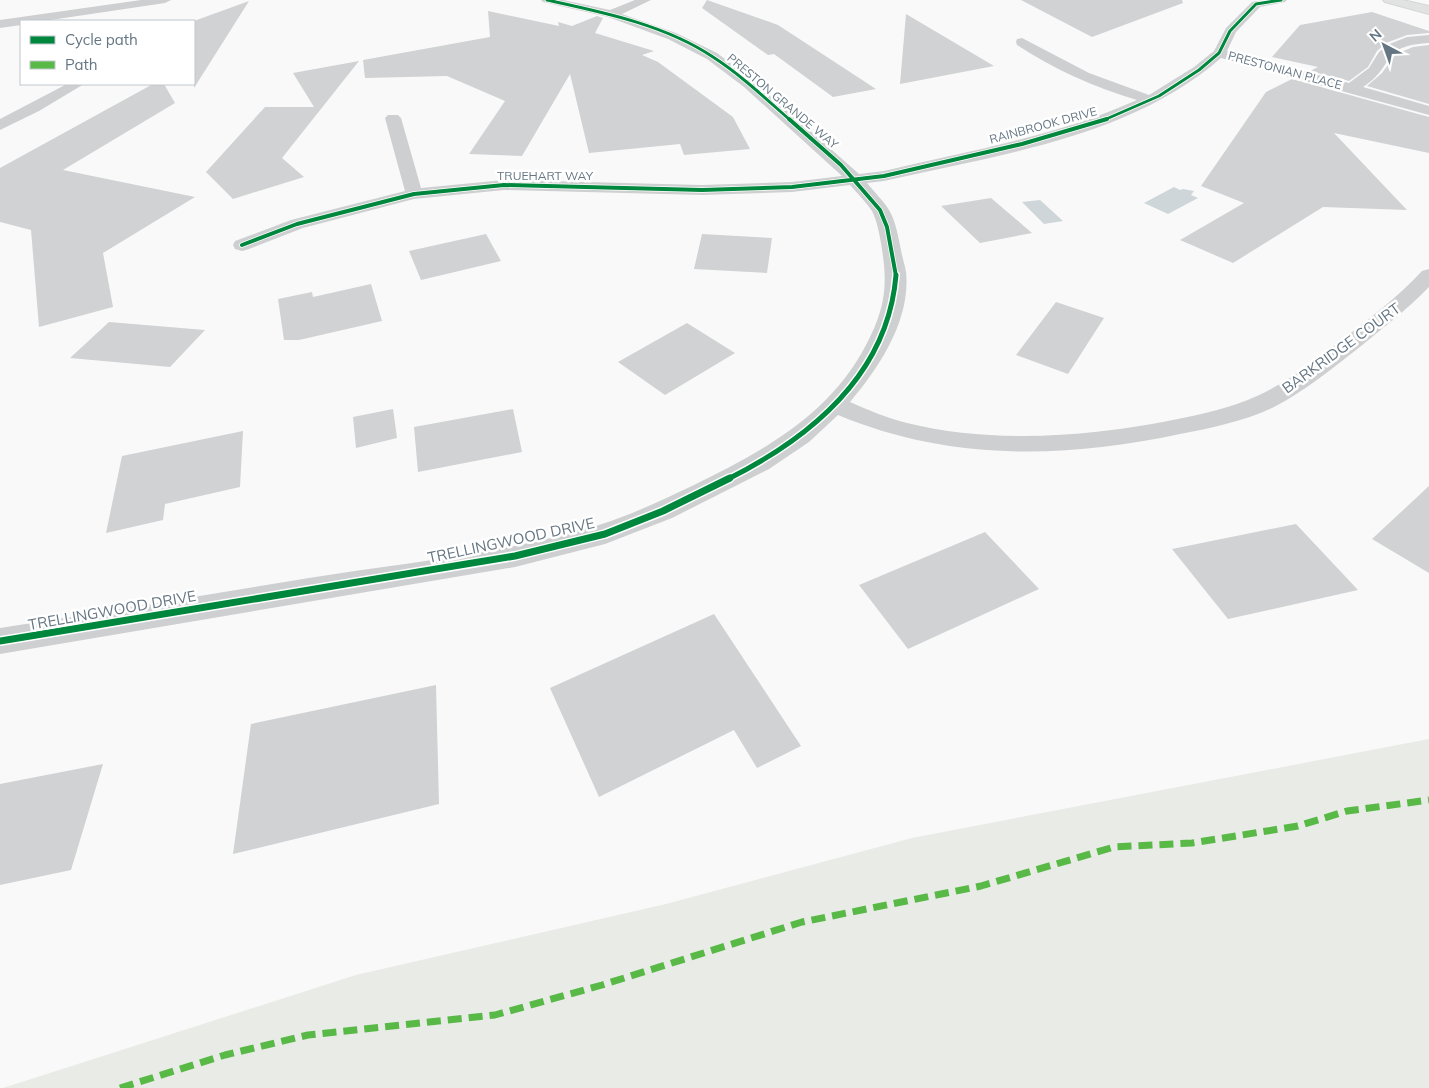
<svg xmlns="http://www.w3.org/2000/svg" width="1429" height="1088" font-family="Mulish,sans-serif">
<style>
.green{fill:#e8ebe6}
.water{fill:#ced6d9}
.building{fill:#d0d2d3}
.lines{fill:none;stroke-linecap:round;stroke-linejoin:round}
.primary-casing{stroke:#d5d6d7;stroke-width:2}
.minor{fill:#cecfd0;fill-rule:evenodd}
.primary{fill:#e1e2e2;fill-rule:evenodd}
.quiet{stroke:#58b947;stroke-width:7;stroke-dasharray:14 7;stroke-linecap:butt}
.cycleway-far3-casing{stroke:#fff;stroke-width:4.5}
.cycleway-far2-casing{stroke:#fff;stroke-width:5.5}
.cycleway-far1-casing{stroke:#fff;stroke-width:8}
.cycleway-casing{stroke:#fff;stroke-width:10}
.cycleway-far3{stroke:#00873e;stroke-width:3}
.cycleway-far2{stroke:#00873e;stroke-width:4}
.cycleway-far1{stroke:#00873e;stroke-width:5}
.cycleway{stroke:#00873e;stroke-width:7}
.labels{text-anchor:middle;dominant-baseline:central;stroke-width:5;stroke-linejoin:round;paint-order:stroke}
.far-street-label{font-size:12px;fill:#657683;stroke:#fff}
.street-label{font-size:15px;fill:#657683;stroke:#fff}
</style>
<rect width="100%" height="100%" fill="#f9f9f9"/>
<path class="green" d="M1429 739V1088H3L356 975 666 904 912 838Z"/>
<path class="water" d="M1174 187 1180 190 1183 189 1194 191 1191 195 1198 198 1168 214 1144 203Z
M1040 200 1063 221 1044 224 1022 202Z"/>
<path class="building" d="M707 0 778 25 876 89 833 97 774 54 768 55 702 8Z
M1021 0H1182L1183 3 1092 37Z
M249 1 194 88V21Z
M488 11 559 26 558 22 572 26 597 16 603 18 595 33 654 51 642 55 658 62 733 117 750 149 684 155 680 144 589 153 570 74 522 156 469 154 505 101 447 76 365 78 363 60 490 37Z
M1372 12 1429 31V33L1407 35 1386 43 1377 51 1368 67 1349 81 1310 71 1318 67 1272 57 1300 25Z
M906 14 994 66 900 84Z
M1429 45V104L1367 86 1382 73 1396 54 1413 47Z
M359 61 282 158 304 177 233 199 206 172 265 107H314L293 73Z
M1292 79 1429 117V153L1334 133 1407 210 1323 207 1233 263 1180 240 1244 203 1201 186 1266 92Z
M153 84H164L175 103 63 170 195 197 103 253 113 307 39 327 31 230 0 222V168Z
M991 198 1032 233 980 243 941 206Z
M486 234 501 261 421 280 409 251Z
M702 234 772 238 767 273 694 269Z
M371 284 382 321 299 340H284L278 299 312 292 313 297Z
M1056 302 1104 318 1068 374 1016 355Z
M109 322 205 330 170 367 70 358Z
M687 323 735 353 665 395 618 362Z
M393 409 397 438 356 448 353 417Z
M513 409 522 452 418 472 414 427Z
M243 431 240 487 165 504 163 520 106 533 122 456Z
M1429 486V573L1372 539Z
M1296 524 1358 590 1228 619 1172 549Z
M985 532 1039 589 908 649 859 585Z
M714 614 801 746 757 768 734 730 599 797 550 688Z
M436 685 439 804 233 854 251 724Z
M103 764 71 870 0 885V784Z"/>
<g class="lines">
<defs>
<path id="primary" d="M1383 0H1403L1429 6V14L1385 2Z"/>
</defs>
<use href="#primary" class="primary-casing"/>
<path class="minor" d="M141 0H171L165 3 44 21H21V25L0 28V20Z
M541 0H563L610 10 635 0H651L622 14 676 33 717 53 754 81 859 174 884 171C969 151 1057 136 1137 100 1094 87 1055 70 1017 45L1016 42 1017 39 1022 38 1089 73 1149 95 1194 67 1214 51 1226 28 1252 2 1256 1 1287 0 1285 2 1260 7 1236 32 1227 51 1349 83 1369 68 1379 52 1387 45 1407 37 1429 35V43C1378 46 1397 65 1363 87L1429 106V115L1221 58C1129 138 1000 154 884 181L867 183C874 192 883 200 889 210 896 222 898 236 901 250 902 257 905 265 906 272 911 320 879 368 850 402 868 410 887 418 907 423 992 444 1088 437 1173 420 1202 414 1231 408 1257 396 1288 382 1315 360 1342 340 1370 318 1398 297 1422 271L1429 269V287C1408 309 1384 327 1361 346 1333 368 1305 391 1274 407 1245 421 1211 428 1180 434 1064 459 948 461 838 415L809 442 769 469 672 518 605 544 515 567 0 654V628C103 612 206 595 309 578 403 563 508 553 599 525 631 515 662 500 692 486 765 450 835 413 871 335 887 301 887 279 881 243 879 232 877 221 872 211 866 202 857 193 850 185L792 192 702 195 504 190 414 199 303 228 249 249 242 251 235 249 233 245 235 241 291 220 405 191 385 118 388 115H398L401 118 421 188 504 180 702 185 792 182 842 176 744 87 707 59 668 39 608 17 543 2Z
M67 84H84L39 111 0 130V119Z"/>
<use href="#primary" class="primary"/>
<path class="quiet" d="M120 1088 225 1055 308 1035 495 1015 602 985 802 922 981 886 1114 847 1192 843 1298 826 1347 811 1429 800"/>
<defs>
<path id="cycleway-far3" d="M547 0C602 12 666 25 713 57 741 75 765 98 790 120
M1104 120 1159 96 1199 70 1219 53 1230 31 1256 4 1281 0"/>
<path id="cycleway-far2" d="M789 119 841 165 880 210 887 227 896 276
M242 245 297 224 414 194 504 185 702 190 792 187 884 176 1022 144 1107 119"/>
<path id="cycleway-far1" d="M728 479C812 437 888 374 896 275"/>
<path id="cycleway" d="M0 641 515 556 605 534 663 511 730 478"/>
</defs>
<use href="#cycleway-far3" class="cycleway-far3-casing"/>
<use href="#cycleway-far2" class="cycleway-far2-casing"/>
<use href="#cycleway-far1" class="cycleway-far1-casing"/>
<use href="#cycleway" class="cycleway-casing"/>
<use href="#cycleway-far3" class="cycleway-far3"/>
<use href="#cycleway-far2" class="cycleway-far2"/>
<use href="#cycleway-far1" class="cycleway-far1"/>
<use href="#cycleway" class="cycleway"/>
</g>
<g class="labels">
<g class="far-street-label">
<text transform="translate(1285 70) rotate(15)">PRESTONIAN PLACE</text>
<text transform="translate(783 101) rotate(40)">PRESTON GRANDE WAY</text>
<text transform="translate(1043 125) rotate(-15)">RAINBROOK DRIVE</text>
<text x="545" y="175">TRUEHART WAY</text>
</g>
<g class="street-label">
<text transform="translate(1341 348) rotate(-36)">BARKRIDGE COURT</text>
<text transform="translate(511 540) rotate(-12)">TRELLINGWOOD DRIVE</text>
<text transform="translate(112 610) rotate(-10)">TRELLINGWOOD DRIVE</text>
</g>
</g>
<rect x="20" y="20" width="175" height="65" fill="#ffffff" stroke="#c1c8cd"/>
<rect x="30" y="36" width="25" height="8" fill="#00873e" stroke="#c1c8cd"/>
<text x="65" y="45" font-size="15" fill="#657683">Cycle path</text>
<rect x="30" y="61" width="25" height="8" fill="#58b947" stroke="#c1c8cd"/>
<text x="65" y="70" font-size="15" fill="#657683">Path</text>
<g transform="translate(1384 45) rotate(319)" stroke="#ffffff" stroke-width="4" paint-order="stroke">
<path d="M0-4L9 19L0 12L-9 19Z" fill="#657683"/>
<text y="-8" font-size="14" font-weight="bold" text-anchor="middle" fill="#657683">N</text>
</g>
</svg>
